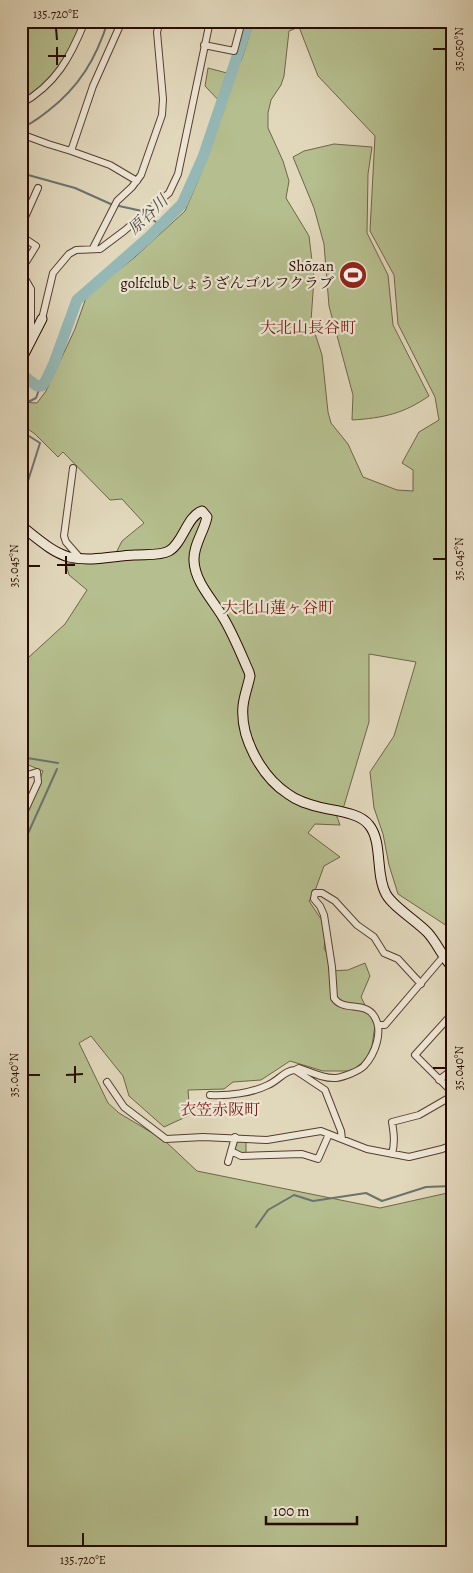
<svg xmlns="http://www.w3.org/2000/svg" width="473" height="1573" font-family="Alegreya,'Noto Serif JP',serif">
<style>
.green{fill:#b5be8e;stroke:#706448;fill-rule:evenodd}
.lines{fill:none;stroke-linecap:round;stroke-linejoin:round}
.stream{stroke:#6a736e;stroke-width:2}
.river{stroke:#95b8b6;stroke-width:11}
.street-casing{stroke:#583e30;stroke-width:8}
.secondary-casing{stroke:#2a0b01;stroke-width:11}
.street{stroke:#ece5d3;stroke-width:6}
.secondary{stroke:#ece5d3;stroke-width:9}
.ticks{fill:none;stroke:#2a0b01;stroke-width:2}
.labels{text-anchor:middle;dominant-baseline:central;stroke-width:4.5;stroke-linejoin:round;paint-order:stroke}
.poi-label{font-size:15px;fill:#2a0b01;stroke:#ece5d3;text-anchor:end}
.water-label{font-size:16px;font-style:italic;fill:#4f4840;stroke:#ece5d3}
.neighbourhood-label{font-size:16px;fill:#7a1f14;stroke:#ece5d3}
.neatline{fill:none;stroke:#2a0b01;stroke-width:2}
.ticks-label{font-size:12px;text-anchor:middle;fill:#2a0b01}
</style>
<rect width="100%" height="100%" fill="#e1d7bb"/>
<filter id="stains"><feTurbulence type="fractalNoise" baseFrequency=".004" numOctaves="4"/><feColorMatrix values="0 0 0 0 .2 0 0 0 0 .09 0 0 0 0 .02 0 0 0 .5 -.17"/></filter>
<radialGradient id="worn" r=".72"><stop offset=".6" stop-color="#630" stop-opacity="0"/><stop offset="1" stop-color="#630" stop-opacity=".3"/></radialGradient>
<path class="green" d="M21 21H82C69 53 52 83 21 100Z
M254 21H452V927L447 926 398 894 389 865 383 834 374 808 370 772 394 736 416 662 369 654V722L343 809 336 814 340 825 315 824 308 833 340 857 324 866 316 888 309 901 323 922 326 935 324 948 330 960 331 971 348 970 365 963 370 976 361 997 375 1025 372 1046 366 1060 351 1071H323L290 1061 261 1080 233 1082 224 1089 188 1090 190 1115 164 1127 129 1096 123 1076 91 1036 79 1043 108 1103 119 1113 164 1140 197 1171 380 1208 452 1192V1552H21V828L43 771 21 762V655L29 657 65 624 87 590 69 575 66 564 112 561 122 541 144 523 122 499 110 500 63 452 58 457 35 434 21 424V402L37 403 46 391 75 329 87 295 135 257 185 211 199 178 225 107 205 86 208 68 227 73 241 61ZM299 27 318 76 375 136 370 231 394 275 398 324 435 397 439 420 419 432 402 463 413 470V491L397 490 363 477 348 444 331 423 328 412 322 355 311 321 314 278 309 236 286 198 289 181 283 161 268 128V113L271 100 281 85 284 76 289 31Z
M334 144 372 147 368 174 367 233 388 275 393 325 429 396C403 414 383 418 352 420L353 395 329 306 324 244 314 208 293 157 304 151Z
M238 1140 246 1142V1153L237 1152 235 1148Z"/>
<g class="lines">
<path class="stream" d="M21 128C32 124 39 118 48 111 79 87 96 59 108 21
M21 173 75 188 113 205
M119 206 142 211
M148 216 161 226
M21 421 24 404 36 398 40 387
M21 431 40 443 21 503
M21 757 58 763
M21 849 57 769
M256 1227 268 1210 294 1195 313 1201 366 1193 382 1201 426 1187 452 1186"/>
<path class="river" d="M21 374 37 386H42L46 380 54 363 77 300 149 237 182 204 203 157 249 21"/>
<defs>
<path id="street" d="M122 21 93 86 71 151 110 165 137 181
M204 45 234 51 242 21
M21 104C56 84 70 58 85 21
M21 134 48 144 71 151
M21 226 38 188
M21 236 36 246 21 270
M93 248 117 201 132 187 141 175 162 115 163 99 157 32 160 21
M21 272 31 289V341
M42 319 53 273 69 254 76 250 100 249 124 231 169 193 178 174 210 21
M73 468 64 536 66 542 80 558
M21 777 37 772 38 782 21 819
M452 1014 415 1055 452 1092
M378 1025H385L443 957
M295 1070 299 1068C311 1072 323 1079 336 1078 344 1077 359 1071 364 1066 375 1054 384 1031 374 1016 365 1001 343 1012 334 998L332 967 324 915 320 906 314 899 315 893H322L335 901 357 925 374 937 384 953 398 959 421 984
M439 1080 452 1070
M107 1082 124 1107 166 1139 203 1137 267 1140 321 1131 367 1149 409 1157 442 1149 452 1145
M210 1095C228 1096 252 1093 268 1085 278 1081 285 1070 295 1070L325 1090 341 1131 342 1139
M231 1151 241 1156 302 1154 318 1159 329 1134
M392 1154C395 1143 394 1134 392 1122L419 1115 452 1096
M228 1162 235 1137"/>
<path id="secondary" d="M21 360 42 319
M21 526C36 537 51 552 69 557 90 562 114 556 134 555 144 554 160 556 169 551 183 543 187 516 202 511L207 517C204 532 193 545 194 561 195 583 214 601 224 619 234 636 241 654 249 672L250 676C248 686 244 696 243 706 240 738 262 777 288 794 297 801 308 804 319 807 334 811 359 812 369 825 383 842 375 874 386 894 393 907 417 921 428 933 437 943 442 956 452 967"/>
</defs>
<use href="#street" class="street-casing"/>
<use href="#secondary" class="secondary-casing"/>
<use href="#street" class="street"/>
<use href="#secondary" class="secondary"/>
</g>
<path class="ticks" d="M56 28 57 40M57 47V65M433 49H446M48 56H66M66 556V574M433 559H446M57 565H75M28 566H40M75 1066V1083M433 1068H446M28 1075H40M66 1075 83 1074M83 1533V1546"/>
<defs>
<symbol id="stadium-disc" viewBox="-11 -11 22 22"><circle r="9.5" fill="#8f2418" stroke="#ece5d3"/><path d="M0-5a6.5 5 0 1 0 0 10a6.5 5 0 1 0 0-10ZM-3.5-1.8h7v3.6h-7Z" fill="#fff"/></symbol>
</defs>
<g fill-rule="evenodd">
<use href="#stadium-disc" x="337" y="259" width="32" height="32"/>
</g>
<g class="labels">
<g class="poi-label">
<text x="334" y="266">Shõzan<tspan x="334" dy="17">golfclubしょうざんゴルフクラブ</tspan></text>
</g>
<g class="water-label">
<text transform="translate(148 215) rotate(-44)">原谷川</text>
</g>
<g class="neighbourhood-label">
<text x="308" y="328">大北山長谷町</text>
<text x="278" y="608">大北山蓮ヶ谷町</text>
<text x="220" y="1110">衣笠赤阪町</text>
</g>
</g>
<rect width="473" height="1573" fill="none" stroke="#e1d7bb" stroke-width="55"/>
<path d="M266 1516v8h91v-8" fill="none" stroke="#2a0b01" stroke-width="2.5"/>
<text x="273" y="1516" font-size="15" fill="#2a0b01" stroke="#ece5d3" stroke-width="4" paint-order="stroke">100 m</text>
<rect x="28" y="28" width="418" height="1518" class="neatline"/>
<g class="ticks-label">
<text x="56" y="18">135.720°E</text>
<text transform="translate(459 49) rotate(-90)" y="4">35.050°N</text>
<text transform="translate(459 559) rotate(-90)" y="4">35.045°N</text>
<text transform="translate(14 566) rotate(-90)" y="4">35.045°N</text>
<text transform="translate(459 1068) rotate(-90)" y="4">35.040°N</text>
<text transform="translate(14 1075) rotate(-90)" y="4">35.040°N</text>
<text x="83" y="1564">135.720°E</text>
</g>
<rect width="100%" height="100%" filter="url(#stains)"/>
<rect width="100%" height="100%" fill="url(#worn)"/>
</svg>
